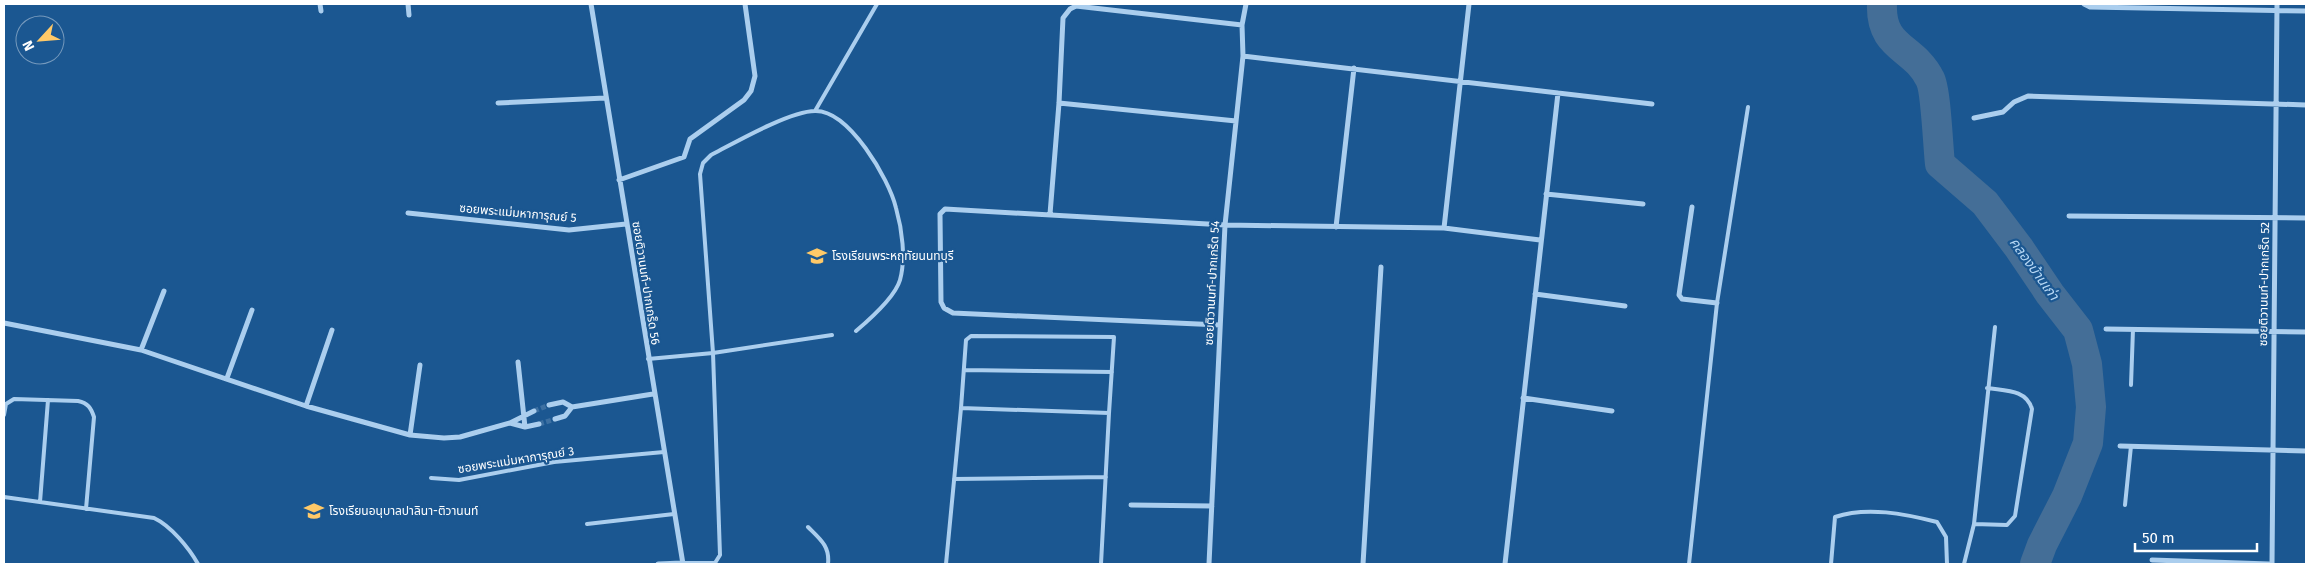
<svg xmlns="http://www.w3.org/2000/svg" width="2310" height="568" font-family="'Fira Sans','Noto Sans Thai',sans-serif">
<style>
.lines{fill:none;stroke-linecap:round;stroke-linejoin:round}
.river{stroke:#446e97;stroke-width:30}
.minor-tunnel{stroke:#3d70a2;stroke-width:5;stroke-dasharray:5 2.5;stroke-linecap:butt}
.service{stroke:#abceee;stroke-width:4}
.minor{stroke:#abceee;stroke-width:5}
.labels{text-anchor:middle;dominant-baseline:central;stroke-width:4.5;stroke-linejoin:round;paint-order:stroke}
.street-label{font-size:12px;fill:#fff;stroke:#1b5791}
.poi-label{font-size:12px;fill:#fff;stroke:#1b5791;text-anchor:start}
.water-label{font-size:14px;font-style:italic;fill:#b7d8f5;stroke:#1b5791}
</style>
<rect width="100%" height="100%" fill="#1b5791"/>
<g class="lines">
<path class="river" d="M1882 4C1880 49 1914 46 1930 79 1936 90 1938 147 1940 164L1985 203 2019 248 2050 294 2078 330 2087 364 2091 407 2088 443 2067 496 2042 545 2035 564"/>
<path class="minor-tunnel" d="M534 411 549 405
M539 424 555 419"/>
<path class="service" d="M815 111 877 4
M648 359 713 353 832 335
M964 370 1112 372
M2131 385 2133 329
M961 408 966 340 971 336 1114 337 1109 413
M4 415 6 404 14 399 78 401C88 403 91 408 94 417L86 509
M431 478 459 480 554 462 664 452
M954 479 1106 477
M4 497 154 518C171 526 189 548 198 564
M40 502 48 400
M2125 505 2131 446
M587 524 674 514
M1974 524 2007 525 2015 516 2032 409C2026 389 2005 391 1987 388
M808 527C820 539 830 546 828 564
M682 563H715L720 555 713 353 700 174 703 163 711 155C734 143 790 111 815 111 849 110 889 179 896 208 902 229 906 258 900 280 895 297 869 320 856 331
M946 564 961 408 1109 413 1101 564
M1689 564 1717 303 1748 107
M1831 564 1835 517C1867 506 1905 514 1937 522L1946 537 1947 564
M1964 564 1974 524 1995 327"/>
<path class="minor" d="M320 4 321 11
M408 4 409 15
M591 4 683 564
M2084 4 2090 7 2306 11
M1243 56 1652 104
M498 103 605 98
M1059 103 1236 121
M1974 118 2003 112 2014 102 2028 96 2306 105
M619 180 684 157 690 139 744 100 751 91 755 76 745 4
M1546 194 1643 204
M1692 207 1679 295 1682 299 1717 303
M408 213 569 230 626 224
M1050 214 1059 103 1063 18 1070 9 1076 6 1242 25
M2069 216 2306 218
M1336 227 1354 68
M1444 228 1469 4
M1535 294 1625 306
M4 323 141 350 306 406 410 435 444 438 460 437 510 423
M1220 325 953 313 944 308 941 302 940 214 945 209 1225 225 1444 228 1540 240
M2106 329 2306 332
M141 350 164 291
M518 362 525 427
M227 378 252 310
M1523 398 1612 411
M549 405 563 402 572 407 565 416 555 419
M306 406 332 330
M572 407 653 394
M534 411 510 423 525 427 539 424
M410 435 420 365
M2120 446 2306 451
M1131 505 1212 506
M2152 560 2269 564
M658 564 682 563
M1209 564 1225 225 1243 56 1242 25 1246 4
M1363 564 1381 267
M1505 564 1558 93
M2272 564 2277 4"/>
</g>
<defs>
<symbol id="school-bare" viewBox="-9 -9 18 18"><path d="M0-5L7-2L0 1L-7-2ZM-4 1L0 2.5L4 1V4Q0 6-4 4Z" fill="#ffc968" stroke="#1b5791" stroke-width="2.5" paint-order="stroke"/></symbol>
</defs>
<g fill-rule="evenodd">
<use href="#school-bare" x="803" y="242" width="28" height="28"/>
<use href="#school-bare" x="300" y="497" width="28" height="28"/>
</g>
<g class="labels">
<g class="street-label">
<text transform="translate(518 213) rotate(5)">ซอยพระแม่มหาการุณย์ 5</text>
<text transform="translate(646 283) rotate(81)">ซอยติวานนท์-ปากเกร็ด 56</text>
<text transform="translate(1212 283) rotate(-87)">ซอยติวานนท์-ปากเกร็ด 54</text>
<text transform="translate(2264 284) rotate(-89)">ซอยติวานนท์-ปากเกร็ด 52</text>
<text transform="translate(516 460) rotate(-9)">ซอยพระแม่มหาการุณย์ 3</text>
</g>
<g class="poi-label">
<text x="832" y="256">โรงเรียนพระหฤทัยนนทบุรี</text>
<text x="329" y="511">โรงเรียนอนุบาลปาลินา-ติวานนท์</text>
</g>
<g class="water-label">
<text transform="translate(2034 269) rotate(54)">คลองบ้านเก่า</text>
</g>
</g>
<rect width="2310" height="568" fill="none" stroke="#ffffff" stroke-width="10"/>
<g transform="translate(40 40) rotate(244)"><circle r="24" fill="#1b5791" stroke="#769abd"/>
<path d="M0-4L9 19L0 12L-9 19Z" fill="#ffc968"/>
<text y="-8" font-size="14" font-weight="bold" text-anchor="middle" fill="#ffffff">N</text>
</g>
<path d="M2135 543v8h122v-8" fill="none" stroke="#ffffff" stroke-width="2.5"/>
<text x="2142" y="543" font-size="15" fill="#ffffff" stroke="#1b5791" stroke-width="4" paint-order="stroke">50 m</text>
</svg>
